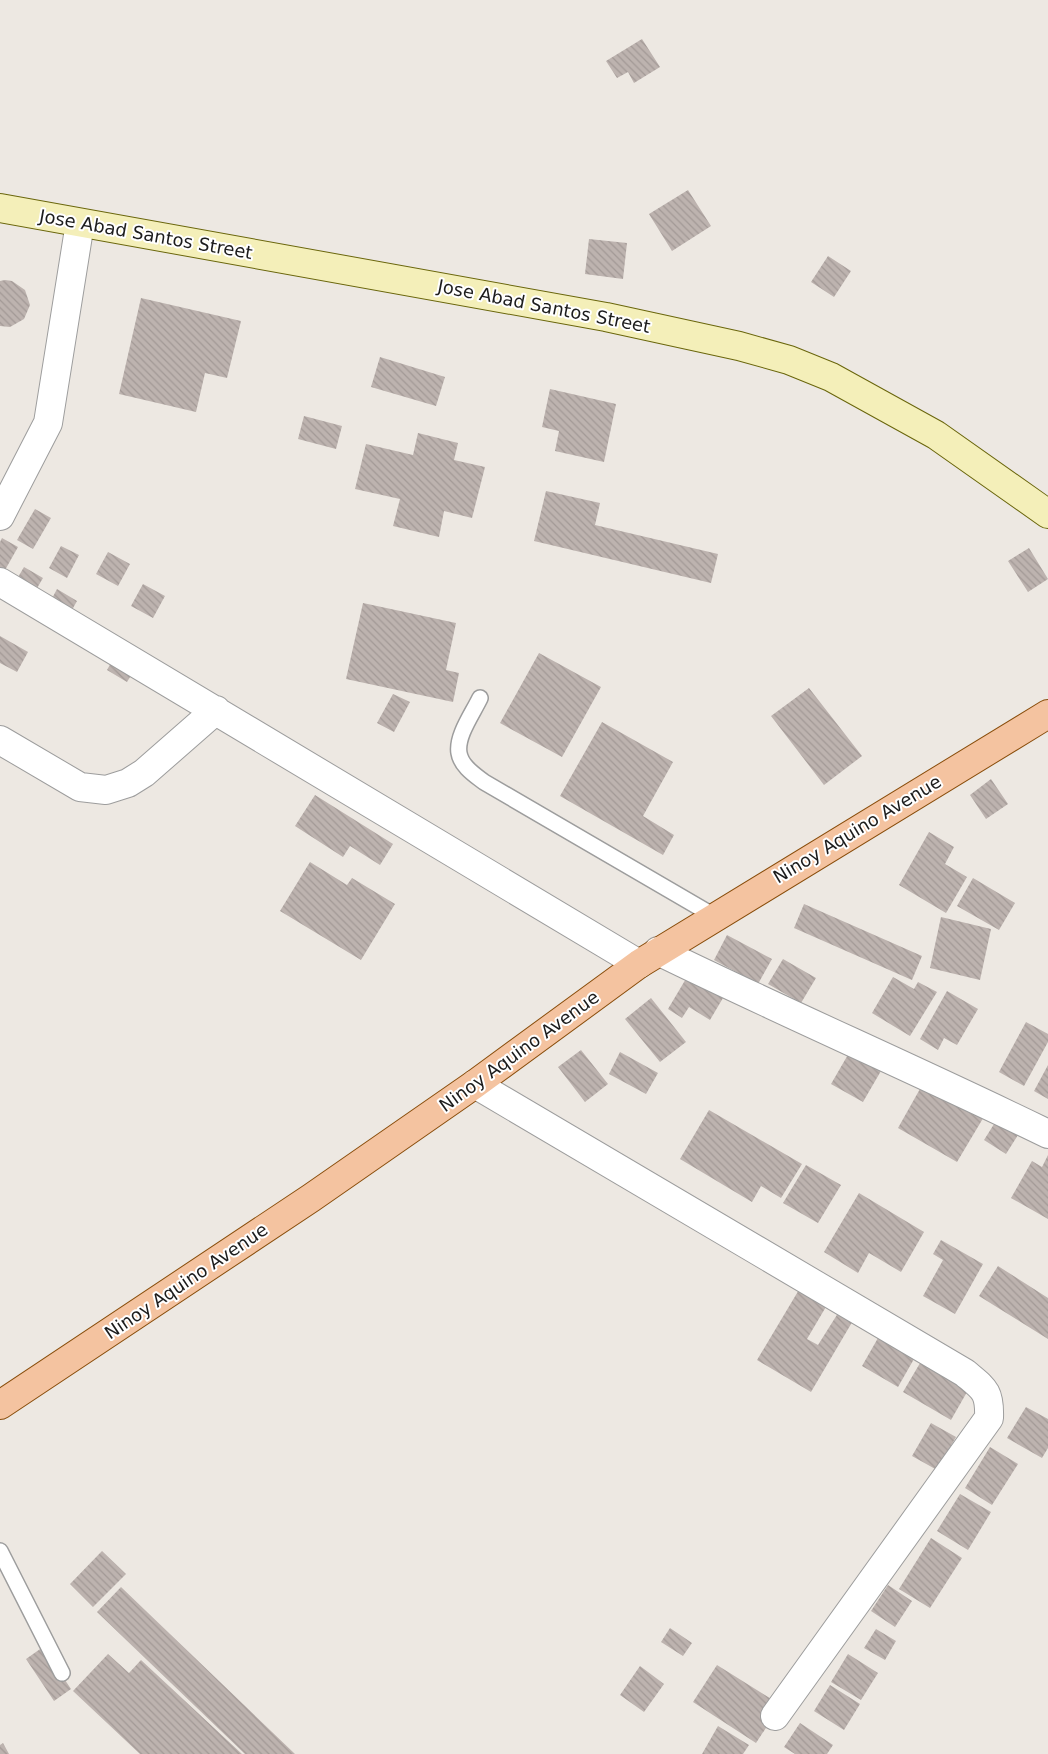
<svg xmlns="http://www.w3.org/2000/svg" width="1048" height="1754" font-family="'DejaVu Sans',sans-serif">
<style>
.building{fill:url(#building-back-hatch)}
.lines{fill:none;stroke-linecap:round;stroke-linejoin:round}
.lane-casing{stroke:#9d9d9d;stroke-width:18}
.street-casing{stroke:#9d9d9d;stroke-width:30}
.secondary-casing{stroke:#6a660c;stroke-width:30}
.primary-casing{stroke:#894d0b;stroke-width:30}
.lane{stroke:#fff;stroke-width:15}
.street{stroke:#fff;stroke-width:28}
.secondary{stroke:#f4efb9;stroke-width:28}
.primary{stroke:#f4c3a0;stroke-width:28}
.labels{text-anchor:middle;dominant-baseline:central;stroke-width:4;stroke-linejoin:round;paint-order:stroke}
.street-label{font-size:18px;fill:#1c1c1c;stroke:#fff}
</style>
<defs>
<pattern id="building-back-hatch" width="6" height="6" patternUnits="userSpaceOnUse" patternTransform="scale(1.25)"><rect width="6" height="6" fill="#bdb3af"/><path d="M-1 5l2 2M0 0l6 6M5-1l2 2" fill="none" stroke="#a29996"/></pattern>
</defs>
<rect width="100%" height="100%" fill="#ede8e2"/>
<path class="building" d="M642 39 660 67 634 83 628 72 617 78 606 61Z
M688 190 711 226 672 251 649 214Z
M589 239 627 243 623 279 585 274Z
M828 256 851 271 834 297 811 282Z
M5 280 12 281 25 290 30 305 24 319 10 327 0 326V281Z
M141 298 241 321 227 378 205 373 196 412 119 394Z
M380 357 445 377 436 406 371 387Z
M550 389 616 404 604 462 555 451 559 431 542 427Z
M304 416 342 426 336 449 298 439Z
M418 433 458 443 454 460 485 467 472 518 444 511 439 537 393 526 400 499 355 489 366 444 413 455Z
M546 491 600 503 595 525 718 554 711 583 534 541Z
M35 509 51 518 33 549 17 540Z
M2 538 18 547 0 579V542Z
M61 546 79 555 67 578 49 568Z
M1029 548 1048 579 1028 592 1008 561Z
M108 552 130 564 118 586 96 574Z
M24 567 43 578 33 595 14 584Z
M143 584 165 596 153 618 131 606Z
M57 589 77 601 68 617 48 606Z
M363 603 456 623 446 670 459 673 453 702 346 679Z
M0 636 28 652 17 672 0 663Z
M117 652 138 664 127 682 107 670Z
M539 653 601 687 562 757 500 723Z
M809 688 862 756 824 785 771 716Z
M393 694 410 702 394 732 377 723Z
M602 722 673 762 643 816 674 835 663 855 560 796Z
M991 779 1008 804 986 819 970 795Z
M315 795 393 844 380 865 350 846 343 857 295 826Z
M929 832 954 847 945 864 967 877 946 913 899 885Z
M310 862 347 885 352 878 395 904 361 960 280 911Z
M973 878 1015 903 999 930 957 906Z
M804 904 922 956 912 980 794 928Z
M941 917 991 929 980 980 930 968Z
M727 935 772 959 758 984 714 960Z
M783 959 816 978 801 1003 768 984Z
M687 977 723 998 710 1020 689 1007 682 1018 668 1009Z
M893 977 914 989 918 982 937 992 910 1036 872 1013Z
M947 991 978 1009 957 1045 944 1038 938 1050 920 1039Z
M651 998 686 1042 660 1062 625 1019Z
M1026 1022 1048 1034V1042L1024 1086 999 1072Z
M853 1046 885 1064 863 1102 831 1084Z
M581 1050 608 1084 585 1102 558 1067Z
M620 1052 658 1073 646 1094 609 1074Z
M1048 1065V1099L1034 1091Z
M925 1080 985 1115 957 1162 898 1128Z
M709 1110 802 1164 781 1198 761 1186 752 1202 680 1159Z
M1001 1113 1023 1127 1006 1154 984 1140Z
M1048 1155V1219L1011 1198 1032 1161 1042 1167Z
M806 1165 841 1185 818 1223 783 1203Z
M859 1193 924 1232 901 1272 869 1253 858 1273 824 1252Z
M941 1240 983 1264 955 1314 923 1296 943 1260 933 1254Z
M998 1266 1048 1298V1339L979 1296Z
M803 1283 830 1300 807 1339 818 1345 840 1310 854 1319 811 1392 757 1360Z
M882 1331 918 1352 898 1387 862 1366Z
M923 1358 971 1385 951 1420 903 1392Z
M1026 1407 1048 1419V1448L1042 1458 1007 1438Z
M931 1423 956 1437 937 1470 912 1456Z
M990 1447 1018 1464 992 1505 965 1488Z
M960 1494 991 1512 968 1550 937 1531Z
M931 1538 962 1558 930 1608 899 1589Z
M102 1551 126 1574 93 1607 70 1584Z
M888 1585 912 1601 895 1627 871 1611Z
M121 1587 295 1754H245L97 1612Z
M670 1628 692 1643 683 1656 661 1642Z
M876 1629 896 1641 885 1660 864 1648Z
M43 1647 71 1689 54 1701 26 1659Z
M108 1654 129 1673 141 1660 242 1754H140L73 1691Z
M848 1654 878 1673 861 1700 831 1682Z
M717 1665 781 1705 756 1743 693 1702Z
M640 1666 664 1684 644 1712 620 1695Z
M830 1685 860 1704 844 1730 814 1711Z
M800 1723 833 1745 827 1754H795L784 1747Z
M718 1726 749 1745 743 1754H702Z
M3 1743 9 1754H0V1745Z"/>
<g class="lines">
<defs>
<path id="lane" d="M480 698C473 713 456 736 459 753 461 766 475 775 484 782L714 916
M0 1551 62 1673"/>
<path id="street" d="M0 516 48 423 80 223
M0 582 639 964
M0 740 80 787 106 790 128 783 144 773 216 710
M658 951C787 1014 919 1071 1048 1134
M475 1084 965 1373C984 1389 990 1391 989 1418L775 1716"/>
<path id="secondary" d="M0 208 606 317 739 346 789 360 831 377 936 435 1048 514"/>
<path id="primary" d="M0 1405 311 1198 475 1084 639 964 1048 714"/>
</defs>
<use href="#lane" class="lane-casing"/>
<use href="#street" class="street-casing"/>
<use href="#secondary" class="secondary-casing"/>
<use href="#primary" class="primary-casing"/>
<use href="#lane" class="lane"/>
<use href="#street" class="street"/>
<use href="#secondary" class="secondary"/>
<use href="#primary" class="primary"/>
</g>
<g class="labels">
<g class="street-label">
<text transform="translate(146 234) rotate(10)">Jose Abad Santos Street</text>
<text transform="translate(544 306) rotate(11)">Jose Abad Santos Street</text>
<text transform="translate(857 829) rotate(-31)">Ninoy Aquino Avenue</text>
<text transform="translate(519 1051) rotate(-36)">Ninoy Aquino Avenue</text>
<text transform="translate(186 1281) rotate(-34)">Ninoy Aquino Avenue</text>
</g>
</g>
</svg>
